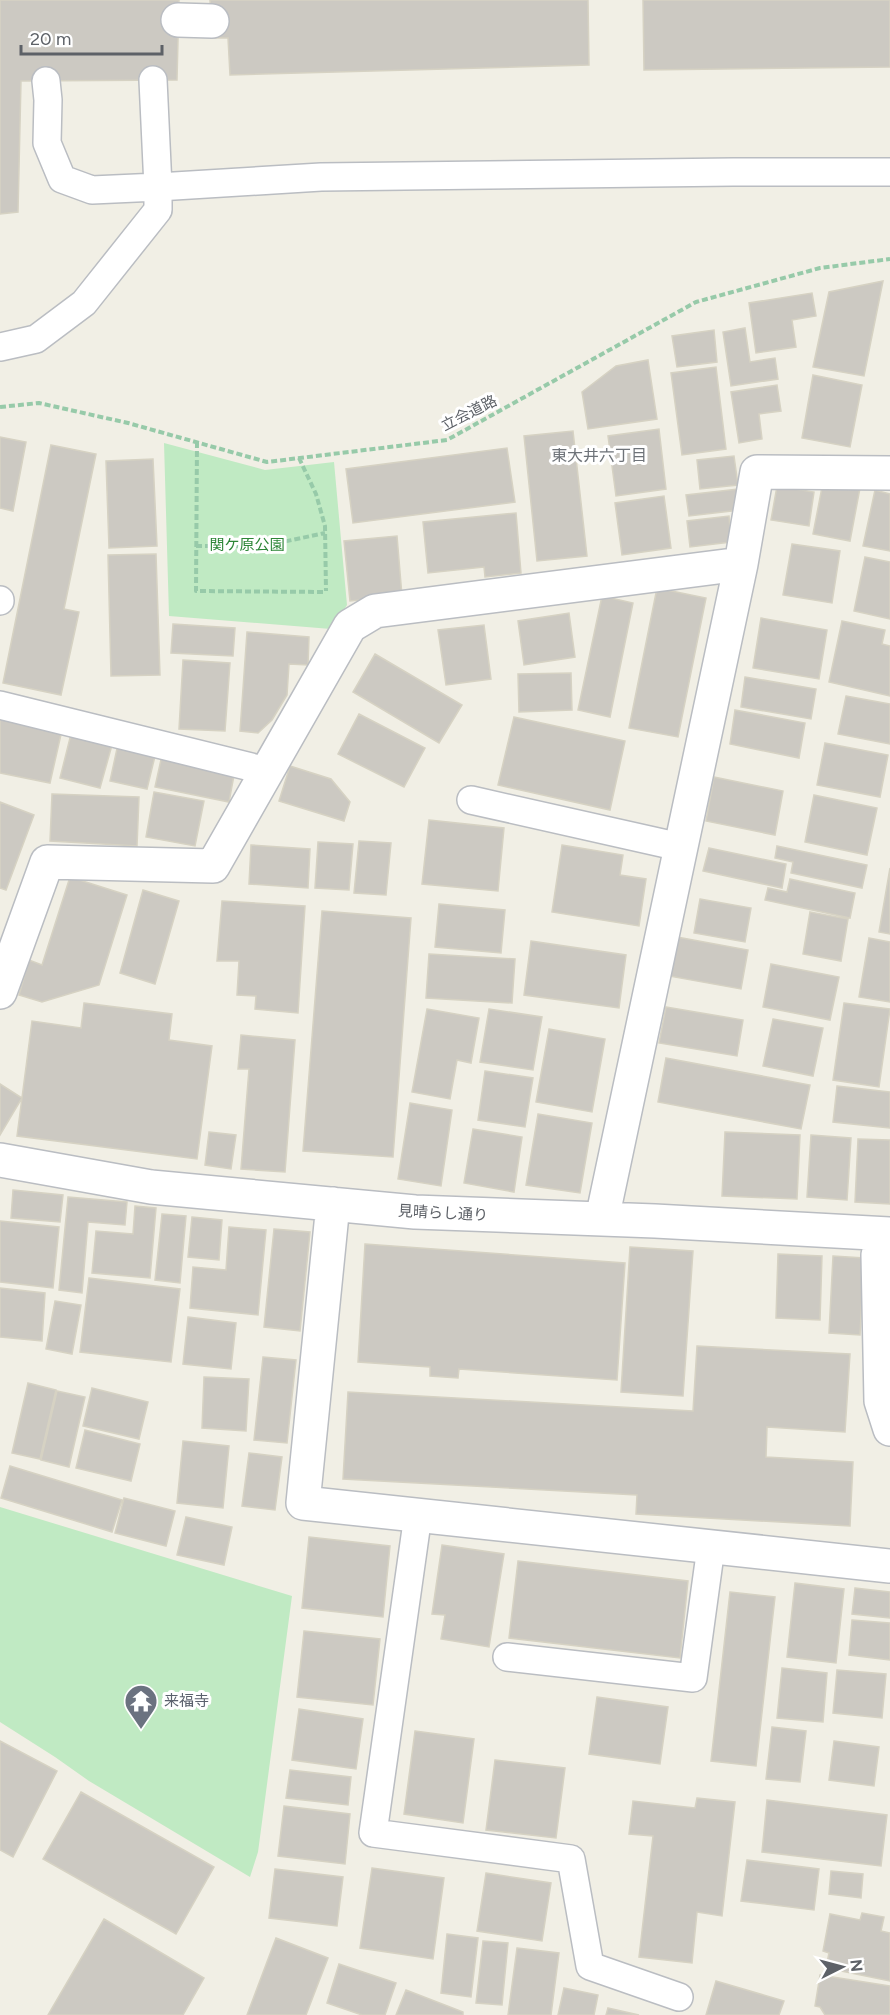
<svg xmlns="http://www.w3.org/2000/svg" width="890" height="2015" font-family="Figtree,'Noto Sans JP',sans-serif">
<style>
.green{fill:#c0eac3}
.building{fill:#ccc9c2;stroke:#d6d2c3;stroke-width:1.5}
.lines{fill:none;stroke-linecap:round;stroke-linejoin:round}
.service-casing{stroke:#babdc2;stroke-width:30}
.pedestrian-casing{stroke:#babdc2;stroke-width:36}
.minor-casing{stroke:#babdc2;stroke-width:36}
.path{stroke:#97caa9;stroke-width:4;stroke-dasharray:6 3;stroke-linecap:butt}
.service{stroke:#fff;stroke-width:27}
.pedestrian{stroke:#fff;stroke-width:33}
.minor{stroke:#fff;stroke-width:33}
.labels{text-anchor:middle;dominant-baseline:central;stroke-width:6;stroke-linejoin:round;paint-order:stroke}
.street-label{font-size:15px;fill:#5d6167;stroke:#fff}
.park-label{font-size:15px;fill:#2d8637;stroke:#fff}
.worship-label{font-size:15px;fill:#5b616d;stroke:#fff;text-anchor:start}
.neighbourhood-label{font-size:16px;fill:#6e7379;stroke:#fff}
</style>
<rect width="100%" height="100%" fill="#f1efe5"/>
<path class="green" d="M164 443 265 470 334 462 347 605 331 629 169 616Z
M0 1507 292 1596 258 1852 250 1877 89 1781 55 1757 0 1722Z"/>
<path class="building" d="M0 0H179L177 80 21 81 18 212 0 214Z
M210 0H588L589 65 230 75 228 38H212Z
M643 0H890V67L644 70Z
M883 281 864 376 813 367 829 292Z
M812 293 816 316 792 320 796 347 756 353 749 303Z
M745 328 750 362 775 358 778 379 731 386 723 332Z
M714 330 717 362 677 367 672 336Z
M648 360 657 419 588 429 582 392 616 366Z
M716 367 726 449 682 455 671 373Z
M813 375 862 385 850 447 802 438Z
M777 385 781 411 759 414 762 439 739 443 731 392Z
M659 429 666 489 616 496 608 436Z
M573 431 587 556 537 561 524 436Z
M0 437 26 442 13 511 0 508Z
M51 445 96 454 64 609 79 612 61 695 3 683Z
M507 448 515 502 353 523 346 469Z
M734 456 738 485 700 489 697 460Z
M153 459 157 546 109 548 106 461Z
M823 482 860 488 850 541 813 534Z
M777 486 814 492 809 526 771 520Z
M738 489 740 510 689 516 686 495Z
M875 490 890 494V551L863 546Z
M664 496 671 548 622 555 615 503Z
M516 513 521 573 485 577 484 567 428 573 423 522Z
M729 516 731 542 690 547 687 521Z
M397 536 402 596 350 601 344 541Z
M792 544 840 551 832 603 783 595Z
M156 554 160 675 111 676 108 555Z
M865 557 890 562V619L854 611Z
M657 588 706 598 678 737 629 728Z
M602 596 633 603 610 717 578 710Z
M569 613 575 657 524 665 518 621Z
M761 618 827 630 819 679 753 668Z
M842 621 885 630 882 644 890 646V696L829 682Z
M173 624 235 628 233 656 171 653Z
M484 625 491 679 446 685 438 630Z
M247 632 309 637 308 665 289 664 287 695 272 720 258 733 240 731Z
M375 654 462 705 439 743 353 692Z
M183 660 230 663 225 731 179 729Z
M571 673 572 710 519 712 518 674Z
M745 677 816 689 811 719 741 707Z
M846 696 890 704V744L838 734Z
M735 710 805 723 799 758 730 744Z
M359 714 425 748 404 787 338 754Z
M0 717 62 730 50 783 0 773Z
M514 717 625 741 610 810 498 785Z
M71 734 112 745 100 788 60 778Z
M825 743 888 755 880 797 817 785Z
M118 744 156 752 147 789 110 781Z
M162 755 235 770 229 802 155 787Z
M290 766 331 779 350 802 344 821 279 801Z
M714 777 783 791 775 835 706 821Z
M154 792 204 801 195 846 146 837Z
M52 794 139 797 137 846 50 841Z
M814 795 877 808 867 855 805 842Z
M0 802 34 815 6 890 0 888Z
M429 820 504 828 498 891 422 884Z
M359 841 391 843 386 895 354 893Z
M318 842 353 844 349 890 315 888Z
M251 845 310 849 308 888 249 884Z
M562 845 623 855 620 875 646 879 639 926 552 912Z
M777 846 867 865 862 888 791 873 793 862 775 858Z
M709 848 786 864 782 888 703 871Z
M890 868V934L879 932Z
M70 877 127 895 99 985 42 1002 19 995 29 960 42 965Z
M790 879 855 893 850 918 765 900 768 888 787 892Z
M143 890 179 901 155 984 120 973Z
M700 899 751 908 745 942 694 933Z
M222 901 305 906 298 1013 255 1009 256 996 237 995 239 961H217Z
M439 904 505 910 501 953 435 947Z
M322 911 411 918 393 1157 303 1151Z
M810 912 848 919 841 961 803 954Z
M677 937 748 950 741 989 669 976Z
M869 938 890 942V1002L859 997Z
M531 941 626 955 619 1008 524 995Z
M429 954 515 959 512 1003 426 998Z
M771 964 839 977 830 1020 763 1007Z
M84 1003 172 1014 169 1040 212 1046 197 1159 17 1136 32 1021 81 1028Z
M844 1003 890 1009 879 1087 833 1080Z
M666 1007 743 1020 737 1056 659 1043Z
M427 1009 479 1018 471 1063 457 1060 450 1099 412 1092Z
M489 1009 542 1017 533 1070 480 1062Z
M773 1019 823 1028 813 1076 763 1066Z
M549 1029 605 1039 592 1112 536 1102Z
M241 1035 295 1040 285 1172 241 1169 249 1069H238Z
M666 1058 810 1085 801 1129 658 1102Z
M485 1071 533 1078 525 1127 478 1120Z
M0 1084 22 1098 0 1135Z
M837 1086 890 1092V1128L833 1122Z
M410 1103 452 1110 441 1186 398 1179Z
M538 1114 592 1123 580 1193 526 1185Z
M473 1129 522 1137 514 1192 464 1183Z
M209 1132 236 1135 231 1169 205 1165Z
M725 1132 800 1135 797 1199 722 1196Z
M811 1135 851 1138 847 1200 807 1197Z
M858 1139 890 1140V1204L855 1202Z
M13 1190 63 1195 60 1222 11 1218Z
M68 1197 127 1202 125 1225 88 1222 82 1293 59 1290Z
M135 1206 156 1208 150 1278 92 1273 96 1231 133 1234Z
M162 1214 186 1216 180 1283 155 1280Z
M192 1217 222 1220 219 1260 188 1257Z
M0 1221 59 1227 53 1288 0 1282Z
M229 1227 266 1230 258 1315 190 1308 193 1267 226 1270Z
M274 1229 310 1232 300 1331 264 1327Z
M365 1244 625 1263 617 1380 459 1369 458 1378 430 1376V1367L358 1362Z
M630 1247 693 1251 683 1396 621 1392Z
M778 1254 822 1256 820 1320 776 1318Z
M833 1256 864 1258 860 1335 829 1333Z
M89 1278 180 1289 171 1362 80 1352Z
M0 1288 45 1293 42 1341 0 1337Z
M55 1301 81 1305 72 1354 46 1349Z
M188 1317 236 1323 231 1369 183 1364Z
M697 1346 850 1354 845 1432 767 1427 766 1457 853 1462 850 1526 636 1514 637 1495 343 1479 348 1392 693 1411Z
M263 1357 296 1360 287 1443 254 1440Z
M204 1377 249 1379 246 1431 202 1428Z
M28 1383 56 1390 40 1459 12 1453Z
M92 1388 148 1402 139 1439 83 1426Z
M57 1391 85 1397 69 1467 41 1460Z
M85 1430 140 1444 131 1481 76 1468Z
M183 1441 229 1446 223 1508 177 1503Z
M249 1453 282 1457 275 1510 242 1506Z
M10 1466 122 1500 112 1532 1 1498Z
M124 1498 175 1511 166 1546 115 1533Z
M186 1517 232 1527 224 1565 177 1555Z
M309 1537 390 1546 383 1617 302 1608Z
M442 1545 504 1554 489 1647 441 1639 445 1615 432 1614Z
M518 1561 688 1581 680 1658 509 1638Z
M795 1583 844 1589 836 1663 787 1657Z
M855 1588 890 1592V1618L852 1614Z
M730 1592 775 1597 756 1766 711 1761Z
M852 1620 890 1623V1660L849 1655Z
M304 1631 380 1639 373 1705 297 1697Z
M782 1668 827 1673 823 1722 777 1718Z
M837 1670 886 1674 882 1718 833 1713Z
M597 1697 668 1707 660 1764 589 1754Z
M299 1709 363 1719 356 1769 292 1760Z
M772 1727 806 1731 800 1782 766 1779Z
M415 1731 474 1739 463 1823 404 1814Z
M0 1741 57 1771 13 1857 0 1850Z
M834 1741 879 1747 874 1786 829 1780Z
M495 1760 565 1768 556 1838 486 1830Z
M290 1770 351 1777 348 1805 286 1798Z
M81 1792 214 1867 176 1934 43 1859Z
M697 1798 735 1802 722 1916 697 1912 692 1963 639 1957 653 1836 629 1834 633 1801 695 1808Z
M767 1800 887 1815 881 1866 762 1852Z
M284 1806 350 1814 345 1864 278 1856Z
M747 1860 819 1869 814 1910 741 1901Z
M372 1868 444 1878 433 1959 360 1948Z
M275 1869 343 1877 337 1926 269 1918Z
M831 1871 863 1874 861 1898 829 1894Z
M486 1873 551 1883 542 1941 477 1931Z
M862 1913 884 1917 881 1931 890 1933V1981L826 1968 829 1953 823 1951 830 1914 860 1920Z
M104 1919 204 1978 183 2015H48Z
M447 1934 478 1938 471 1997 441 1993Z
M276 1938 328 1958 306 2015H247Z
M483 1941 508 1943 502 2005 476 2003Z
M517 1948 559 1953 551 2015H508Z
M339 1964 396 1983 385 2015H362L327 2003Z
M820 1975 890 1986V2015H825L820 2007 815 2006Z
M716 1981 784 2001 779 2015H706Z
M564 1988 598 1995 594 2015H558Z
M406 1990 463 2012V2015H396Z
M608 2008 639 2015H606Z"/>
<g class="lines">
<defs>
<path id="service" d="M46 81 48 100 47 143 62 179 92 190 158 187 153 80
M0 347 36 339 84 303 158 210V187L321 177 733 172H890
M0 600V601
M0 705 267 771
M471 800 680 847
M418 1515 373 1833 571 1859 590 1966 679 1997
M507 1657 693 1678 711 1547"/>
<path id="pedestrian" d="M178 20 212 21"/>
<path id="minor" d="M0 992 47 862 213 866 350 626 375 611 741 564
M0 1160 151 1187 415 1212 655 1221 890 1234
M333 1204 303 1503 890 1566
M602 1219 741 564 757 472 890 473
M884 1234 878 1255 881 1401 890 1429"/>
</defs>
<use href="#service" class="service-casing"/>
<use href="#pedestrian" class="pedestrian-casing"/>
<use href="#minor" class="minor-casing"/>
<path class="path" d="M0 407 39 403 128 423 267 462 447 440 696 302 820 268 890 259
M197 442 196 591 326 592
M299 458 316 494 325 526 326 591
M196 546H264L325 533"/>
<use href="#service" class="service"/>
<use href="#pedestrian" class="pedestrian"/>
<use href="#minor" class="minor"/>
</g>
<defs>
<symbol id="temple-pin" viewBox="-11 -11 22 30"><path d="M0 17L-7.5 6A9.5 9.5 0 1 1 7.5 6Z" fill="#6b7280" stroke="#fff"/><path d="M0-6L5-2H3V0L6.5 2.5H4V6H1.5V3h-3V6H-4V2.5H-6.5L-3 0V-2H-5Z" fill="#fff"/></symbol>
</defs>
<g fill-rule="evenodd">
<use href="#temple-pin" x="122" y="1682" width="38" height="52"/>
</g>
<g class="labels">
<g class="street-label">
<text transform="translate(469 413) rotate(-27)">立会道路</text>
<text transform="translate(443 1213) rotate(3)">見晴らし通り</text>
</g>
<g class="park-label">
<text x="247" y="545">関ケ原公園</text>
</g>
<g class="worship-label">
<text x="164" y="1701">来福寺</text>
</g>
<g class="neighbourhood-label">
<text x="599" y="455">東大井六丁目</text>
</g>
</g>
<g transform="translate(842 1967) rotate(84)" stroke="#ffffff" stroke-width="4.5" paint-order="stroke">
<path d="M0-4.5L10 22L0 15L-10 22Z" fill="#5d6167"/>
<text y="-9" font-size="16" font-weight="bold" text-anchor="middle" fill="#5d6167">N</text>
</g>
<path d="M21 45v9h141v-9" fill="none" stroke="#5d6167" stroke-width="3"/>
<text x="30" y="45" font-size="18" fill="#5d6167" stroke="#ffffff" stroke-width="4.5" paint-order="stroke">20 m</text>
</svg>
